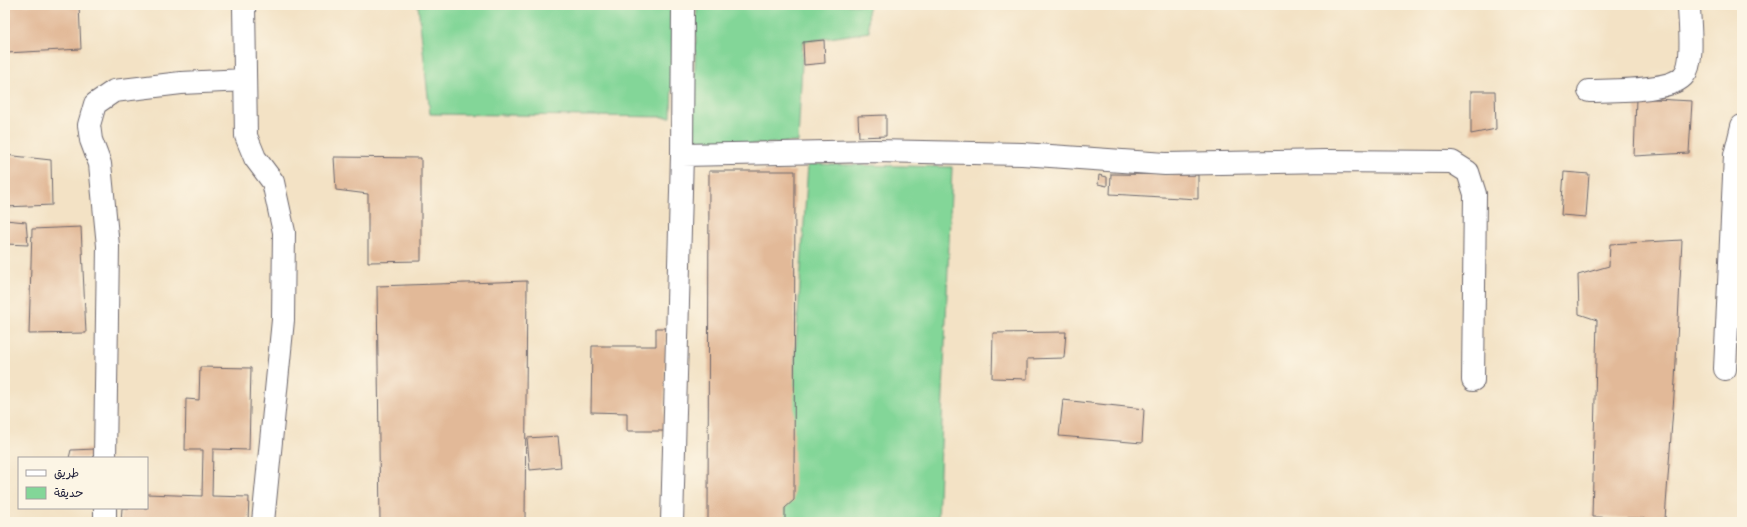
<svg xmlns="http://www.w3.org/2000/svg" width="1747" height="527" font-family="Itim,'Playpen Sans Arabic',sans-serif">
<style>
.green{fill:#83d698;stroke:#527c6a}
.building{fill:#e2b998}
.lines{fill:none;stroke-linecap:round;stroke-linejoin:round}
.street-casing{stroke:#6b656b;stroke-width:24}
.street{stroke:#fff;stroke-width:22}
</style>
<rect width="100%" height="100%" fill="#fcf5e5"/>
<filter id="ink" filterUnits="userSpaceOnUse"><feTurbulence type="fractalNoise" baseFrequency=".025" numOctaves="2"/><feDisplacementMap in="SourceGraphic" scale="8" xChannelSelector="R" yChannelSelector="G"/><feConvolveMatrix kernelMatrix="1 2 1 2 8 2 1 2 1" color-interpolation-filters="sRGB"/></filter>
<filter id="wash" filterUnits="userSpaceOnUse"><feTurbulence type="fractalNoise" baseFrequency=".012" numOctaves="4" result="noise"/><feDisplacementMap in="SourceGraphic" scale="16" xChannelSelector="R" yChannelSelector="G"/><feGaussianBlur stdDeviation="0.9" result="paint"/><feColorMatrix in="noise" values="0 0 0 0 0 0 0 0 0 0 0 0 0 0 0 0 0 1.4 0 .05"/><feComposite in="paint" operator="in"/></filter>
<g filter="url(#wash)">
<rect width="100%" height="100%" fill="#f3e2c5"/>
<path class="green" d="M418 5H674L671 117 430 114Z
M697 5H868L869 32 803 42 798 142 692 147Z
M808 164 952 167 938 522H784Z"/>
<g id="blocks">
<path class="building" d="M5 5H79L81 49 6 53Z
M824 40 825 63 804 65 803 42Z
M1471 91H1495L1496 129 1471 134Z
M1636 98 1692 101 1689 153 1634 156Z
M886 115V136L859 137 858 116Z
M5 155 51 160 52 205 5 207Z
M334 157 421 158V261L368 262V194L336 190Z
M709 171H795L794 500 785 508V522H708Z
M1564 172 1589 174 1586 217 1561 215Z
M1111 174 1198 175V199L1110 194Z
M1099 175 1107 177V186L1098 184Z
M5 220 26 222 28 245 5 244Z
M81 227 86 333 29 334 32 229Z
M1682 240 1675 381 1665 519 1592 517 1597 320 1579 314 1578 275 1609 266 1610 244Z
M527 281 525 522H380L377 286Z
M656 328H666L664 431H627V413L591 412 592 346H656Z
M1066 332 1064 358 1027 359V379L992 378 993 333Z
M200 367 251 368 249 450 213 449 212 496 249 497 248 522H121L122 508H147V494L202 496 203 450H185L186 399 199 400Z
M1063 400 1144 409 1142 443 1059 436Z
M558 436 561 467 530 470 527 438Z
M96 449V458H69L71 450Z"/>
</g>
</g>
<g filter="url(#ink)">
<use href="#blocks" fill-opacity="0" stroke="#6b656b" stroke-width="1"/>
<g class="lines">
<defs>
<path id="street" d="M244 5 246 136 255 158 273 182 284 232 283 320 263 522
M1589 91C1610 90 1672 92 1684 75 1695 62 1689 22 1689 5
M682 155 874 151 1022 154 1165 164 1326 161 1452 162 1468 172 1475 194 1473 380
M1725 369 1735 155 1742 126
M105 458 108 246 100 164 91 140 89 125 95 104 114 91 181 83 245 80
M105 522V508
M672 522 682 155 683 5"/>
</defs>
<use href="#street" class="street-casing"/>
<use href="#street" class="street"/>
</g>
</g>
<rect width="1747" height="527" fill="none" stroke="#fcf5e5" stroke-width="20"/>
<rect x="18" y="457" width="130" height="52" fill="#fcf5e5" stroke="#a5a1a1"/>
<rect x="26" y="470" width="20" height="6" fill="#ffffff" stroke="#a5a1a1"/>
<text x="54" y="477" font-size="12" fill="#22223b">طريق</text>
<rect x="26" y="487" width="20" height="12" fill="#83d698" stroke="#a5a1a1"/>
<text x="54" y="497" font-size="12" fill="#22223b">حديقة</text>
</svg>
